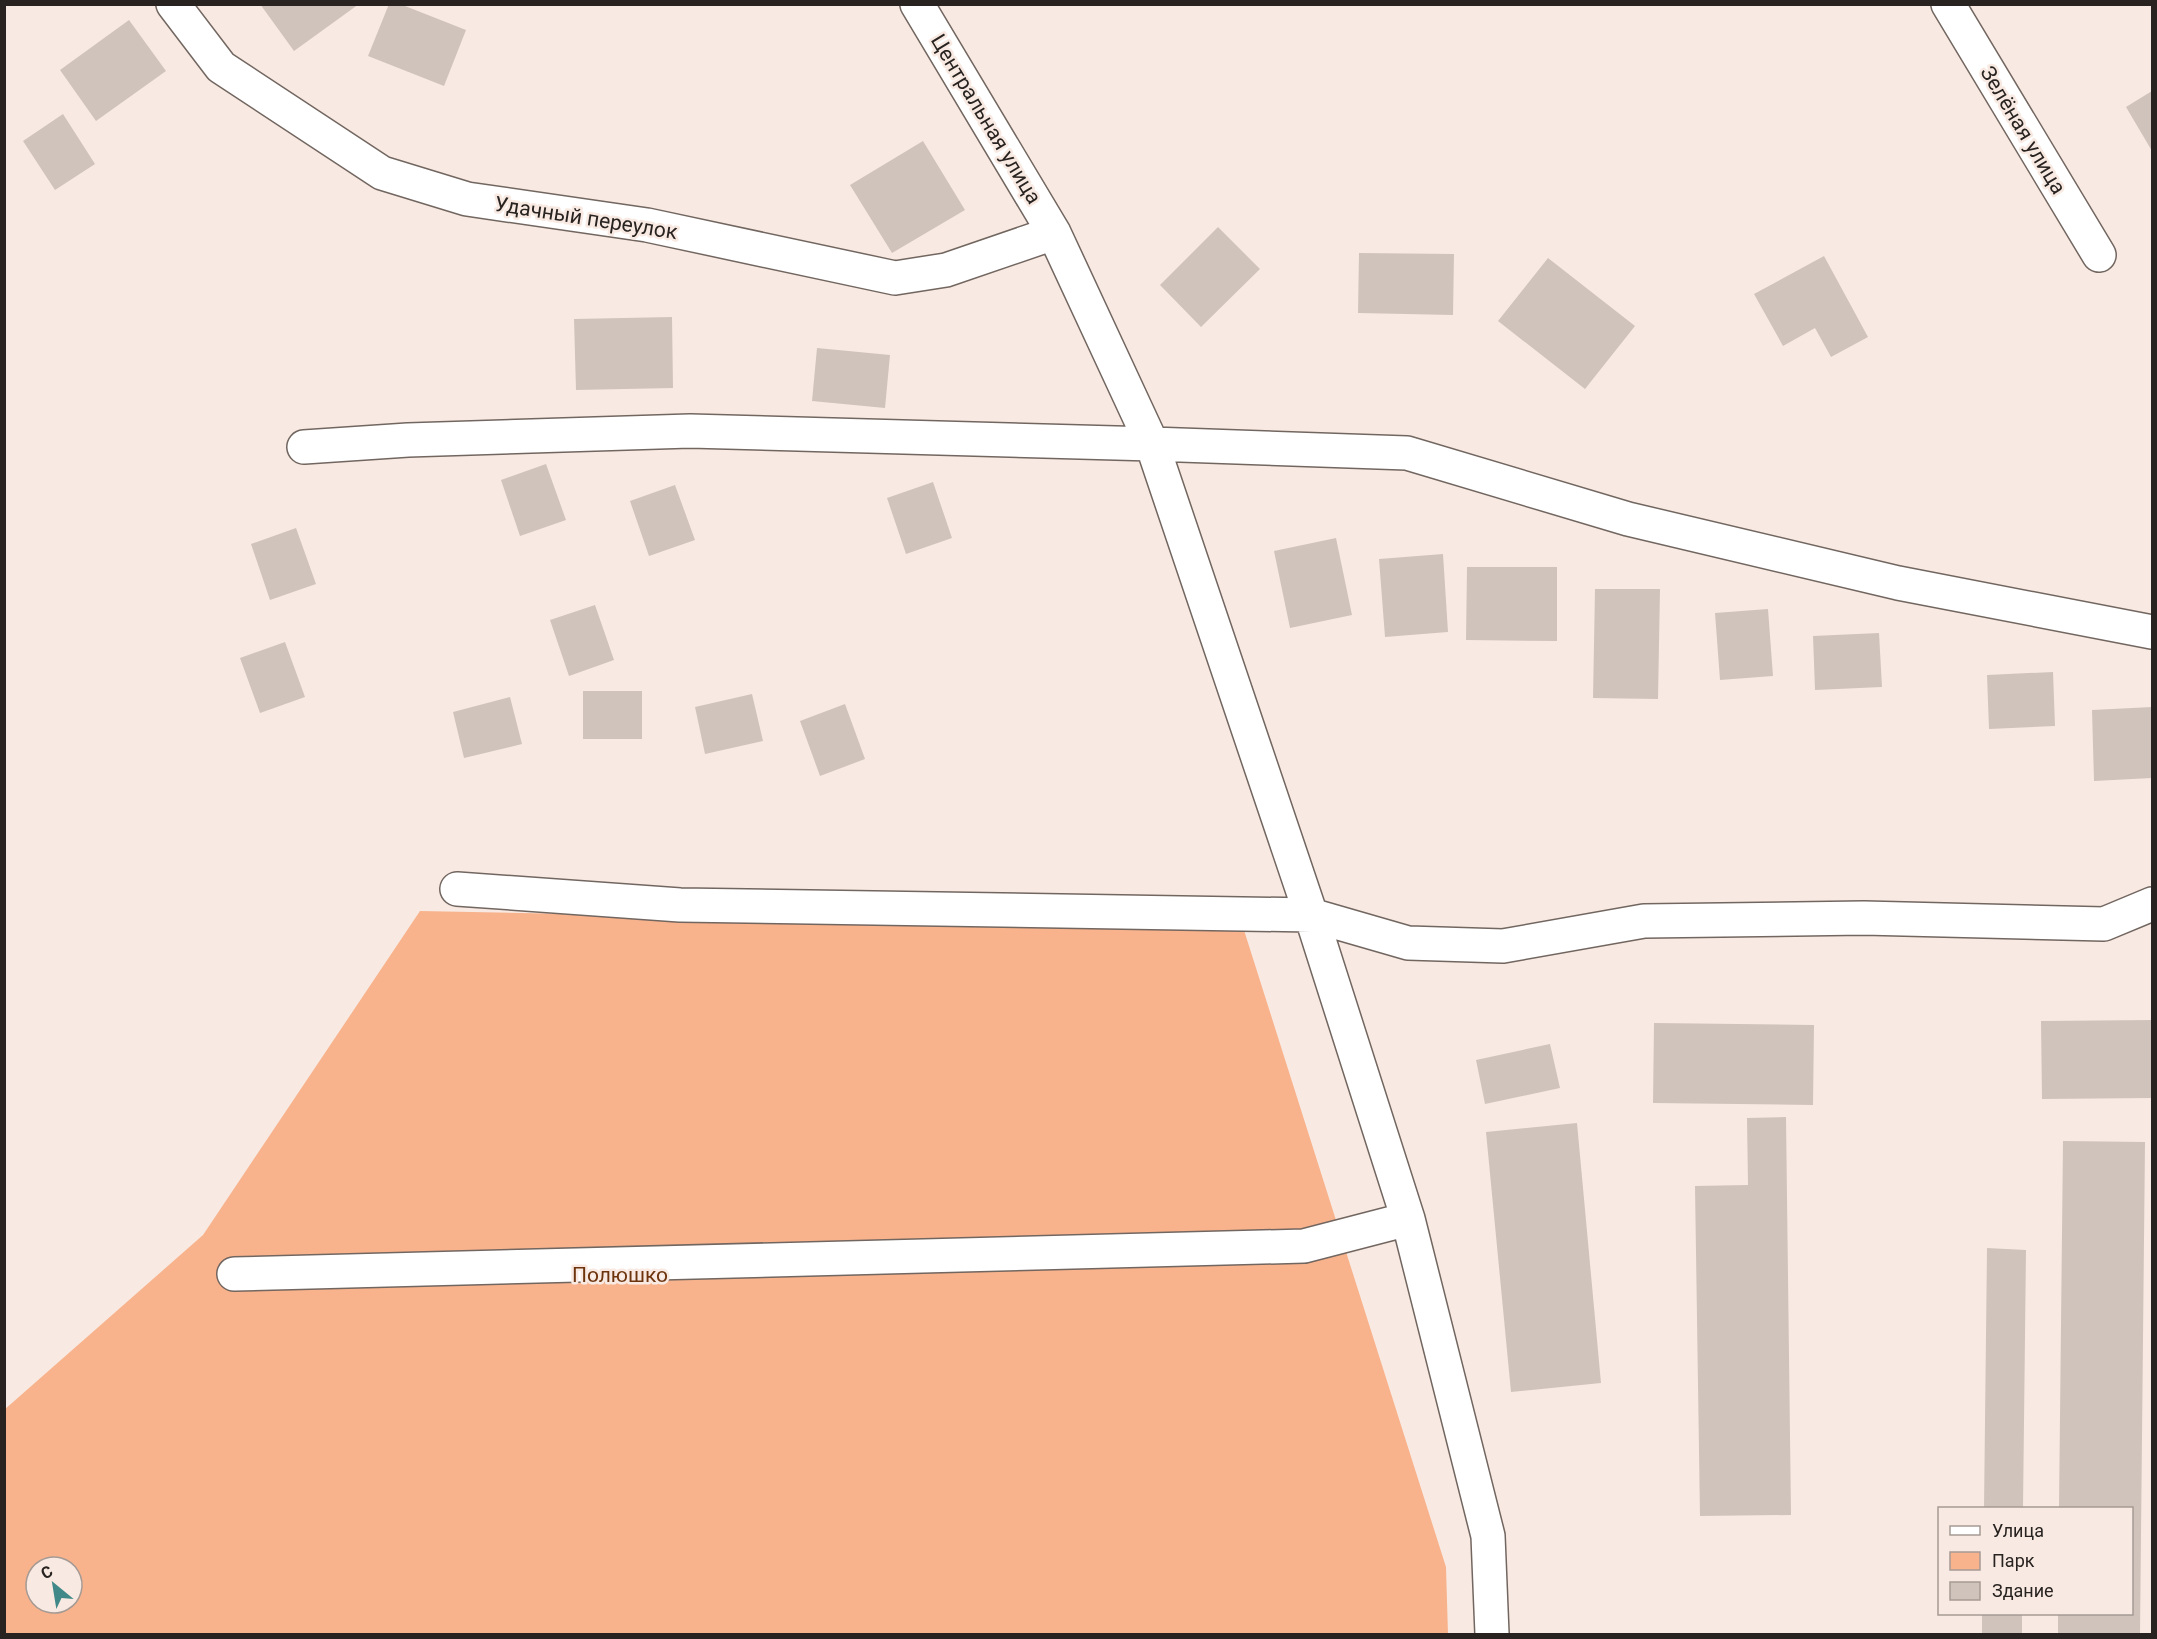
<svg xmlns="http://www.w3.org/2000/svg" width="2157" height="1639" font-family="Roboto,sans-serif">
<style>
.green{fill:#f8b38d;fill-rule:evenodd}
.building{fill:#d0c3bc}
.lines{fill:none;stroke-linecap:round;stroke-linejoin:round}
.street-casing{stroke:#726660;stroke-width:36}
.street{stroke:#fff;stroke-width:33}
.labels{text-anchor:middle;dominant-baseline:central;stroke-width:5;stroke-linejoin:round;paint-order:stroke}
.street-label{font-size:21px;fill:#282320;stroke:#f8eae2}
.park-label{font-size:21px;fill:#6c330c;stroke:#f8eae2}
</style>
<rect width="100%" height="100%" fill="#f8eae2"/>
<path class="green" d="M420 911 1243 927 1446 1567 1448 1634H5L4 1410 203 1235ZM36 1567H72V1603H36Z"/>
<path class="building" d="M260 4H359L294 51Z
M389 4H400L466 30 444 86 368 56Z
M129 20 166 71 96 121 60 70Z
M2152 91V151L2126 107Z
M63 114 95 164 55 190 23 141Z
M923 141 965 210 892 253 850 185Z
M1218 227 1260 269 1201 327 1160 285Z
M1359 253 1454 254 1453 315 1358 313Z
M1824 256 1868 337 1831 357 1815 328 1783 346 1754 294Z
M1548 258 1635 326 1585 389 1498 321Z
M672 317 673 388 576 390 574 319Z
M817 348 890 355 885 408 812 401Z
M546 464 566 520 520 536 501 480Z
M933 482 952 538 906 554 887 498Z
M675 485 695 540 649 556 630 501Z
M296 528 316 584 270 600 251 544Z
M1336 538 1352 615 1290 628 1274 551Z
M1443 554 1448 632 1385 637 1379 559Z
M1467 567H1557V641L1466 640Z
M1595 589H1660L1658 699 1593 698Z
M595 605 614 660 569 676 550 620Z
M1768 609 1773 676 1720 680 1715 613Z
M1879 633 1882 687 1815 690 1813 636Z
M285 642 305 697 260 713 240 658Z
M2053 672 2055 726 1989 729 1987 675Z
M583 691H642V739H583Z
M752 694 763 741 705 754 695 707Z
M510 697 522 744 464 758 453 712Z
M845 704 865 759 820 776 800 721Z
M2152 707V778L2094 781 2092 710Z
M2152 1020V1098L2042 1099 2041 1021Z
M1654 1023 1814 1025 1813 1105 1653 1103Z
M1550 1044 1560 1088 1485 1104 1476 1060Z
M1786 1117 1791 1515 1700 1516 1695 1186 1748 1185 1747 1118Z
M1577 1123 1601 1383 1511 1392 1486 1132Z
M2063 1141 2145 1142 2140 1634H2058V1614H2132V1508H2059Z
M1987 1248 2026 1250 2023 1508H1984Z
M1982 1614H2022V1634H1982Z"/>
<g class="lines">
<defs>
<path id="street" d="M173 4 221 67 382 173 467 199 647 225 895 278 946 270 1054 233
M917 4 1054 233 1152 444 1311 915 1408 1219 1488 1536 1492 1634
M1948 4 2099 255
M304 447 408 440 690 431 1152 444 1407 453 1628 519 1898 583 2152 632
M457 889 680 905 1311 915 1408 943 1503 946 1644 921 1864 918 2104 924 2152 904
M234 1274 1304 1246 1408 1219"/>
</defs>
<use href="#street" class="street-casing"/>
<use href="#street" class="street"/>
</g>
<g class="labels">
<g class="street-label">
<text transform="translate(986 119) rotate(59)">Центральная улица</text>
<text transform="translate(2023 130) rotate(59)">Зелёная улица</text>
<text transform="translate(586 218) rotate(9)">Удачный переулок</text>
</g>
<g class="park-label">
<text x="620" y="1275">Полюшко</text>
</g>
</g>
<rect width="2157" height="1639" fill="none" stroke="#282320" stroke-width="12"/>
<rect x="1938" y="1507" width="195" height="108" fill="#f8eae2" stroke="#a59a94" stroke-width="1.5"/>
<rect x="1950" y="1526" width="30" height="9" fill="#ffffff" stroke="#a59a94" stroke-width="1.5"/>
<text x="1992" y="1537" font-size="18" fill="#282320">Улица</text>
<rect x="1950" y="1552" width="30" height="18" fill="#f8b38d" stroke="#a59a94" stroke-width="1.5"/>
<text x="1992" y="1567" font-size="18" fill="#282320">Парк</text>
<rect x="1950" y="1582" width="30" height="18" fill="#d0c3bc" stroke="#a59a94" stroke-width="1.5"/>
<text x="1992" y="1597" font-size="18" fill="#282320">Здание</text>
<g transform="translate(54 1585) rotate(330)"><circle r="28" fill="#f8eae2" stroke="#a59a94" stroke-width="1.5"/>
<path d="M0-4.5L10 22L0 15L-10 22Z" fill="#418988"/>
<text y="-9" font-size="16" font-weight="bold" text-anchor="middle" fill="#282320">С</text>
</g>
</svg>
